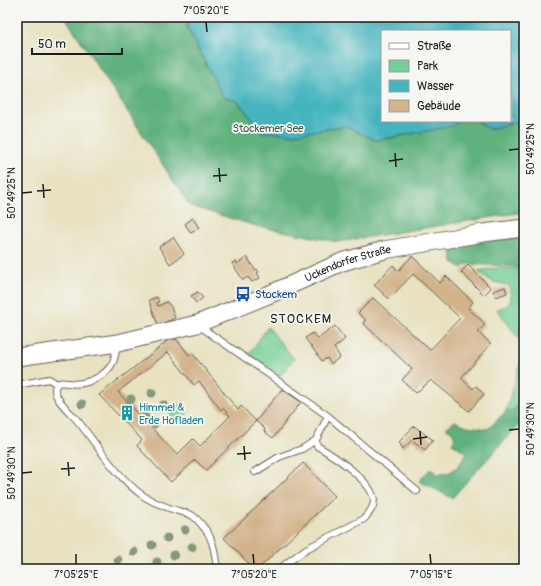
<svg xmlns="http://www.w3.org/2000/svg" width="541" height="586" font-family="Pangolin,sans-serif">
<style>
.green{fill:#74ce95;stroke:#487558}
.forest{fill:#5fb17e;stroke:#3e664d}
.water{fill:#44b4be;stroke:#30686d}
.building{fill:#d3b38c;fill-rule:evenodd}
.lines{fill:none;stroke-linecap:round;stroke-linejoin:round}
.lane-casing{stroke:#636156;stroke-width:8}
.secondary-casing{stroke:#636156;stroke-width:19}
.lane{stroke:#fff;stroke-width:6}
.secondary{stroke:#fff;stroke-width:17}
.tree{fill:#89977d}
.ticks{fill:none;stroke:#1c1c1c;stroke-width:1.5}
.labels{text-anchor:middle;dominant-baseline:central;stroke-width:3.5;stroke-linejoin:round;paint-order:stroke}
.park-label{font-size:11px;fill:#3b5a46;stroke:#f6f6f2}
.street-label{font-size:11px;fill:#1c1c1c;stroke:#f6f6f2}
.transit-label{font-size:11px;fill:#164399;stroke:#f6f6f2;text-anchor:start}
.culture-label{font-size:11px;fill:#0d838f;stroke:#f6f6f2;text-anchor:start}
.quarter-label{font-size:13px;letter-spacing:1px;fill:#1c1c1c;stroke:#f6f6f2}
.neatline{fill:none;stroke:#1c1c1c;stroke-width:1.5}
.ticks-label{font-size:10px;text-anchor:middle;fill:#1c1c1c}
</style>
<rect width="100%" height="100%" fill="#f6f6f2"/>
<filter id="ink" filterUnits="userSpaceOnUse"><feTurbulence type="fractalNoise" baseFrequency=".025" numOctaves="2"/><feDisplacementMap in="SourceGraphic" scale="8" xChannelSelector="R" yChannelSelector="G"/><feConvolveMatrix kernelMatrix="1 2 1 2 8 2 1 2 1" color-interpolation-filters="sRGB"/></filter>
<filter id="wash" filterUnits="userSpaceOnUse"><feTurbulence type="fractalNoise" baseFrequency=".012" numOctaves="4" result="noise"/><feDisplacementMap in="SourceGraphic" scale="16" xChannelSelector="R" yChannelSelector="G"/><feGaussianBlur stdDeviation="0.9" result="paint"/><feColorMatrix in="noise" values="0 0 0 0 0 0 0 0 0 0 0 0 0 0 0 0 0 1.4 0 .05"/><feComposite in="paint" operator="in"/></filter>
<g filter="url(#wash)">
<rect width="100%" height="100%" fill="#e8e2c1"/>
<path class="green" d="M498 268 524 269V346L497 309 507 306 511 300 509 285 493 282 477 271Z
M268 327 294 359 280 376 249 354Z
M524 350V399L513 411H506Z
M181 403 188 412 177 423 171 419 170 413Z"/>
<path class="forest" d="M65 17H185L188 30 223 97 237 101 262 132 293 134 346 126 376 141 453 126 458 121H476L489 129 524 121V212L338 242 256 226 190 206Z
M524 238V268L508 266 467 264 461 268 453 262 451 252 459 246 502 239Z
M524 399V419L452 498 419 481 431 468 436 474C453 475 459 466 467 453L452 443 455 438 452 431 446 428 455 421 467 426 488 429 506 411H513Z"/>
<path class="water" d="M185 17H524V120L489 129 477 121H510V31H382V121H458L453 126 376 140 346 126 293 134 262 132 238 101 223 97 189 30Z"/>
<g id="blocks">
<path class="building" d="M193 218 199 228 191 233 185 224Z
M173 237 184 254 170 264 159 247Z
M412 256 440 283 446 276 473 302 468 308 485 324 478 332 491 344 461 378 473 389 476 386 484 394 469 411 431 380 416 393 402 380 412 369 363 323 366 320 358 313 373 298 430 350 460 318 413 274 389 299 374 285 393 265 398 271Z
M247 257 255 270 257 269 259 272 257 273 260 278 252 282 248 277 243 280 232 263 236 261 237 264Z
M468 265 491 288 484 295 461 272Z
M505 287 507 293 496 297 493 291Z
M198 292 203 298 196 303 191 296Z
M157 297 159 302H157L158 306 167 302 171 307 175 318 158 325 149 300Z
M335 326 345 339 334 348 340 357 331 364 327 358 322 361 305 338 313 333 318 339Z
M170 339H176L189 355 192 353 238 410 241 406 256 421 206 470 195 460 171 482 137 446 142 440 99 395ZM168 352 194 385 199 381 221 410 223 408 230 416 200 446 193 439 177 455 118 392Z
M282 389 301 402 273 438 264 431 265 429 256 421Z
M414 426 433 440 425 450 412 440 403 449 399 442Z
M303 463 335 496 258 569H254L224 538Z"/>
</g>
</g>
<g filter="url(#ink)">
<use href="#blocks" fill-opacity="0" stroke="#636156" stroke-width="1"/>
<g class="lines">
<defs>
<path id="lane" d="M198 325 328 416 417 491
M117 345C116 350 115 357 113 362 106 377 85 386 69 383 63 383 56 380 55 389 54 399 71 413 77 420 98 446 116 476 142 495 153 503 166 507 178 511 183 512 189 513 193 516 197 519 202 525 205 529 214 540 215 556 217 569
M17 385 49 379 57 384
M255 472 279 457 302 449 316 440
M279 569 306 549 364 519C369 513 374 508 374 500 372 481 333 455 317 446L316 440 328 416"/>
<g id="secondary">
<path id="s1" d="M17 357 118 343 197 324 268 295 342 262 384 250 483 233 524 228"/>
</g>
</defs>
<use href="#lane" class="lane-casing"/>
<use href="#secondary" class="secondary-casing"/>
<use href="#lane" class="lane"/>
<use href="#secondary" class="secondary"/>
</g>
<g class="tree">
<circle cx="152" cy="393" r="4.5"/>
<circle cx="131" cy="399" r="4.5"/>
<circle cx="82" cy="404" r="4.5"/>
<circle cx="163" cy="405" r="4.5"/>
<circle cx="145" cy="417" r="4.5"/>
<circle cx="154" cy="424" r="4.5"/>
<circle cx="185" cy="530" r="4.5"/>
<circle cx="167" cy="538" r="4.5"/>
<circle cx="152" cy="545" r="4.5"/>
<circle cx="192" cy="547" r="4.5"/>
<circle cx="134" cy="552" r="4.5"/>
<circle cx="174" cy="555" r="4.5"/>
<circle cx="118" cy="560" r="4.5"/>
<circle cx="157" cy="562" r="4.5"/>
</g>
</g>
<path class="ticks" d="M206 22 207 32M509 150 519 149M395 153 396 167M389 161 403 159M219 168 220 182M213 176 227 175M43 184 44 198M37 191 51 190M22 193 32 192M509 430 519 429M420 431 421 445M413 439 427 437M244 446 245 460M237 454 251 453M68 462 69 476M61 469 75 468M22 473 32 472M76 554V564M253 554 254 564M430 554 431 564"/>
<defs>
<symbol id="bus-bare" viewBox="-9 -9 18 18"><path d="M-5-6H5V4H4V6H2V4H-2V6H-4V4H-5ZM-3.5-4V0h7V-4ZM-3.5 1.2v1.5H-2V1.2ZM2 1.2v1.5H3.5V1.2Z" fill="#1a4fb4" stroke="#f6f6f2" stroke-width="2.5" paint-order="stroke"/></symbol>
<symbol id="building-bare" viewBox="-9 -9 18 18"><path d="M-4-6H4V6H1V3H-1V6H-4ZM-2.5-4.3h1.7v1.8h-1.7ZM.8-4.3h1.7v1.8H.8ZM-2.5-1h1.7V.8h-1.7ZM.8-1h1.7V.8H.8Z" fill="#0f9aa8" stroke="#f6f6f2" stroke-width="2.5" paint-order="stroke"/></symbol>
</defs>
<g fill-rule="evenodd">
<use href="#bus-bare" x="232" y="283" width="22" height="22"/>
<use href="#building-bare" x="116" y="402" width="22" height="22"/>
</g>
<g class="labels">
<g class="park-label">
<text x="268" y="128">Stockemer See</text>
</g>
<g class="street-label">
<text stroke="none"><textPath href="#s1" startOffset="346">Uckendorfer Straße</textPath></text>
</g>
<g class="transit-label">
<text x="255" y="294">Stockem</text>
</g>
<g class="culture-label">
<text x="139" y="407">Himmel &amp;<tspan x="139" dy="13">Erde Hofladen</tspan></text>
</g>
<g class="quarter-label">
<text x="301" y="319">STOCKEM</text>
</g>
</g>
<rect width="541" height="586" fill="none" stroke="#f6f6f2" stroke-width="44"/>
<rect x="381" y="30" width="130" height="92" fill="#f6f6f2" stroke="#9f9f9c"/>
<rect x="389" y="43" width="20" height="6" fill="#ffffff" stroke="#9f9f9c"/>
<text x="417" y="50" font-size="12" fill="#1c1c1c">Straße</text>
<rect x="389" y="60" width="20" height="12" fill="#74ce95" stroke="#9f9f9c"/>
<text x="417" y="70" font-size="12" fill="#1c1c1c">Park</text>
<rect x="389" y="80" width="20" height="12" fill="#44b4be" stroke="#9f9f9c"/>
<text x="417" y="90" font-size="12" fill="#1c1c1c">Wasser</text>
<rect x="389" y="100" width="20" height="12" fill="#d3b38c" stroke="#9f9f9c"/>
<text x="417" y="110" font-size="12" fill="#1c1c1c">Gebäude</text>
<path d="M32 48v6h90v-6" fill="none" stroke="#1c1c1c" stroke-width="2"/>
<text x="38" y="48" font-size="12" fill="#1c1c1c" stroke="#f6f6f2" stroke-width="3" paint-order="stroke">50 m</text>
<rect x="22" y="22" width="497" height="542" class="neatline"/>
<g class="ticks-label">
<text x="206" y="14">7°05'20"E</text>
<text transform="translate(530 149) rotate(-90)" y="4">50°49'25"N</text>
<text transform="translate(11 193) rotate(-90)" y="4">50°49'25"N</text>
<text transform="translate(530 429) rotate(-90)" y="4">50°49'30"N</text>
<text transform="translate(11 473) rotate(-90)" y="4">50°49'30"N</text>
<text x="76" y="578">7°05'25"E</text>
<text x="254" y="578">7°05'20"E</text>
<text x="431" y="578">7°05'15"E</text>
</g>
</svg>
